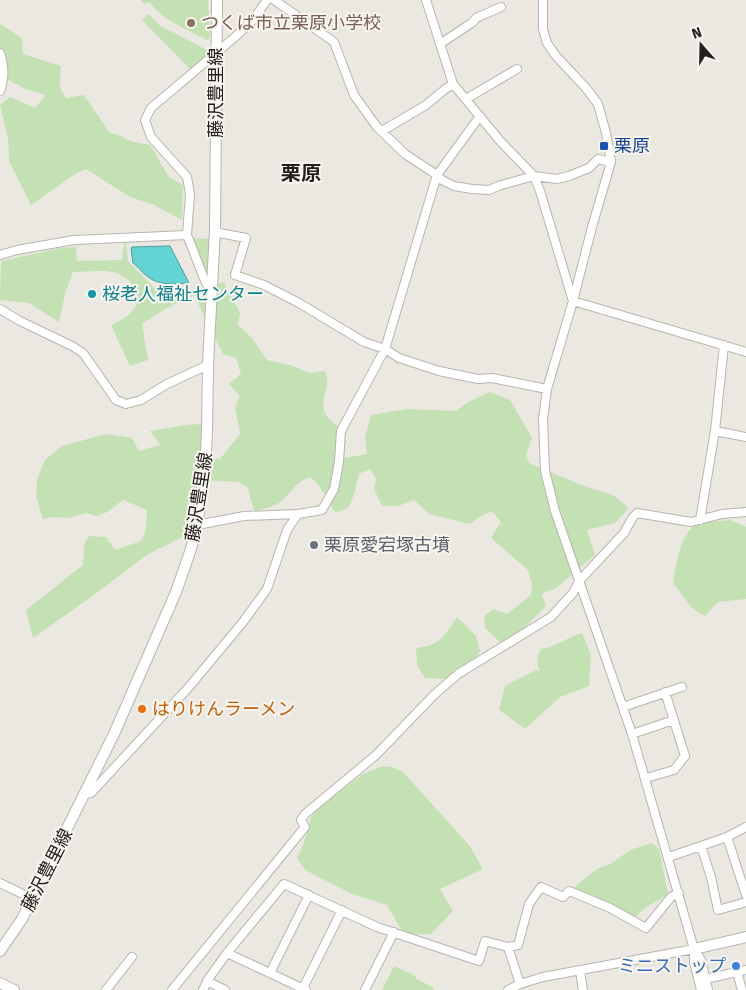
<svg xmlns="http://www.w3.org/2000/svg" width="746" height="990" font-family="'Fira Sans','Noto Sans JP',sans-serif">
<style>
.green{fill:#c4e1b4}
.water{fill:#63d4d4;stroke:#4f9e9d}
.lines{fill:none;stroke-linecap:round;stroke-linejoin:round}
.minor-casing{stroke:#b8b5af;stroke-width:10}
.major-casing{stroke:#b8b5af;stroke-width:12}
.minor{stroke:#fff;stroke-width:8}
.major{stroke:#fff;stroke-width:10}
.education-dot{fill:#8d6e63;stroke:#f8f5ef;stroke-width:2}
.transit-dot{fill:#1a4fb4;stroke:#f8f5ef;stroke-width:2}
.culture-dot{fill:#0f9aa8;stroke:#f8f5ef;stroke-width:2}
.worship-dot{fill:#6b7280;stroke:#f8f5ef;stroke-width:2}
.food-dot{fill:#e8710a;stroke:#f8f5ef;stroke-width:2}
.shop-dot{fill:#3f7fe0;stroke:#f8f5ef;stroke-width:2}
.labels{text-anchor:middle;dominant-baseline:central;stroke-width:4;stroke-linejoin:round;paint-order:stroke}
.education-label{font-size:18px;fill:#785e54;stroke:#f8f5ef;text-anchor:start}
.street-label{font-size:18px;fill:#21201e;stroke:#f8f5ef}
.transit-label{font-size:18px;fill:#164399;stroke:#f8f5ef;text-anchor:start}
.culture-label{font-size:18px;fill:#0d838f;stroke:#f8f5ef;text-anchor:start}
.worship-label{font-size:18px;fill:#5b616d;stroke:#f8f5ef;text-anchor:start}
.food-label{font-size:18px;fill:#c56008;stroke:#f8f5ef;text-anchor:start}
.shop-label{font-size:18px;fill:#366cbe;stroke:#f8f5ef;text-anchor:end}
.quarter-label{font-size:20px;font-weight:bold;fill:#21201e;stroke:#f8f5ef}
</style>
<rect width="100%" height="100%" fill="#ebe8e2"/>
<path class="green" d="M141 0H208L210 38 207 40C187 29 162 20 149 2L144 4Z
M148 14 161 26 211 52 210 55 191 70 142 20Z
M0 24 22 38 23 54 61 66 60 87 66 98 84 95 109 132 123 137 130 141 150 145 169 177 183 185 182 220 154 205 130 197 86 169 75 174 31 205 9 161 8 138 0 105 10 97 35 108 46 95 28 90 0 76Z
M190 238 209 239V279L206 277Z
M126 242 128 261 154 288 200 291 224 282 240 313 238 325 251 337 267 360 290 365 309 373 325 371C332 387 319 400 325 413 329 421 339 427 346 432L344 458 367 454 365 437 371 415 407 409 456 411 468 402 490 392 510 400 532 438 526 455 529 463 581 485 613 495 629 508 615 523 587 530 595 555 556 588 542 594 546 606 519 633 500 642 485 628 484 616 494 609 507 614 531 595 532 583 528 570 491 538 501 522 492 511 481 516 470 524 429 514 414 500 398 506H382L374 489 376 479 370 469 359 474 354 495 348 508 336 513C326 501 323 486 310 477 296 481 291 494 279 503 273 507 263 509 255 511L253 508 248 488 239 482 200 480 189 534 148 554 87 600 33 638 26 610 83 565 84 545 89 536 106 537 115 550 141 541 146 529 147 510 123 500 107 512 97 516 85 513 69 518 52 517 43 519 36 497 37 479 45 460 62 446 106 434 132 438 139 451 160 445 150 431C160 430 194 422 201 425L203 433V459H220L240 434 235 407 240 396 229 384 241 374 236 358 223 354 194 295 165 309 142 324 148 360 130 366 111 325C119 321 128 317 133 310 145 295 131 278 116 273 106 269 85 272 73 272L65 294 59 322 29 303 0 300 1 261 61 248 76 247 77 261 122 260 124 243Z
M730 520 746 527V599L718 602 705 616 692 608 673 583C676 565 680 531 698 524 707 521 720 521 730 520Z
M457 617 476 636 480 651C475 660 466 665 461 676L444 679 425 678 417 665 416 648C440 646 444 636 457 617Z
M582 633 591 655 589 686 560 697 525 729 499 710 505 686 536 670 540 671C536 663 537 657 541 649 556 647 568 637 582 633Z
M383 766 392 767 403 772 469 845 483 869 440 889 453 911 431 934 404 935 387 905 352 894 305 870 297 858 304 843 311 817 318 808 363 774Z
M652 843 659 849 668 894 645 908 634 918 614 905 572 890 579 883 597 869 612 863 630 850Z
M394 966 416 976 415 978 434 988V990H382Z"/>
<path class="water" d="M168 246H170L189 283C175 284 158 286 147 276 141 272 139 267 133 263L131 248 132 247Z"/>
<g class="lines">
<defs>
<path id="minor" d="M274 0 334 42 354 95 377 127 405 154 437 175 442 180 454 186 472 189 489 190 501 185 534 176 557 179 569 176 589 168 598 159 611 162
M426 0 453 84 501 142 534 176 540 191 573 301 746 352
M543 0V29L547 43 556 56 586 88 598 104 606 133 611 162 592 227 573 301 547 389 543 419 545 471 555 511 632 734 694 949 701 960 708 990
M440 44 473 22 476 18 501 7
M0 53C4 65 5 78 0 91
M466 99 517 69
M382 131 426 105 444 90 453 84
M215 229 219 233 246 238 235 275 264 285 299 303 364 342 385 349 399 358 439 371 478 379 492 378 547 389
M0 255 17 250 74 240 187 235
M211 292 205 281 187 235 190 194 187 177 151 137 145 120 151 108 235 37 253 20 267 0
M0 309 20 321 72 346 83 353 116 400 126 404 141 400 167 384 208 365
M715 431 746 437
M700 520 715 431 724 345
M197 525 244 516 298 514 322 510 334 489 339 462 341 431 385 349 437 175 480 116
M623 707 682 687
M632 734 674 720
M646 778 674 770 685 756 665 692
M85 794 91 793 189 687 243 622 267 589 287 530 298 514
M727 837 746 895
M701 846 711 877 718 910 746 902
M669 857 727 837 746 827
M0 883 33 899
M508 947 518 945 529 904 541 887 563 897 569 891 572 892 610 908 646 928 671 897 679 893
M694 951V962L701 990
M227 953 306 990
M580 971 583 990
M737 972 742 990
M270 973 309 895
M710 978 746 970
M207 981 225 990
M106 990 132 957
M172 990 305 827 301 820 305 814 376 755 434 695 458 674 551 617 573 593 580 580 624 533 633 517 637 513 691 522 722 514 746 512
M203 990 209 978 227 953 284 884 377 927 479 961 485 941 508 947 520 984
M302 990 342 910
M365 990 394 932
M508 990 520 984 543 977 694 949"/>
<path id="major" d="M694 949 746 937
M0 951 22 919 114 734 176 592 191 549 197 525 205 472 207 431 208 365 215 229 217 0
M0 983 14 990"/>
</defs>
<use href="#minor" class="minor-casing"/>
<use href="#major" class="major-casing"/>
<use href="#minor" class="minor"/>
<use href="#major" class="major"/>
</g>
<circle class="education-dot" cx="191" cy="23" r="5"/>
<rect class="transit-dot" x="599" y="141" width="10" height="10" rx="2.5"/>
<circle class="culture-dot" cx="92" cy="294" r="5"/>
<circle class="worship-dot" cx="314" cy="545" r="5"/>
<circle class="food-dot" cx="142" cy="709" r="5"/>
<circle class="shop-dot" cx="736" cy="966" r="5"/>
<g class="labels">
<g class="education-label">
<text x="201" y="23">つくば市立栗原小学校</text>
</g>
<g class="street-label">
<text transform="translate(216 93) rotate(-90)">藤沢豊里線</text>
<text transform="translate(199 497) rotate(-81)">藤沢豊里線</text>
<text transform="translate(47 870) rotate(-63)">藤沢豊里線</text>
</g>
<g class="transit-label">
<text x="614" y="146">栗原</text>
</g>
<g class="culture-label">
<text x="102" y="294">桜老人福祉センター</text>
</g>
<g class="worship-label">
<text x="324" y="545">栗原愛宕塚古墳</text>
</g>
<g class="food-label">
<text x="152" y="709">はりけんラーメン</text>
</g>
<g class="shop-label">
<text x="726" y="966">ミニストップ</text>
</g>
<g class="quarter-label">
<text x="301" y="173">栗原</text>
</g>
</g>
<g transform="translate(701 45) rotate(340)" stroke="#f8f5ef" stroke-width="4" paint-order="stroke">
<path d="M0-4L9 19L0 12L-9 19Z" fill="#21201e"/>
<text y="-8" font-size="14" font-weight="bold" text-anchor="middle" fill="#21201e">N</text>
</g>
</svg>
